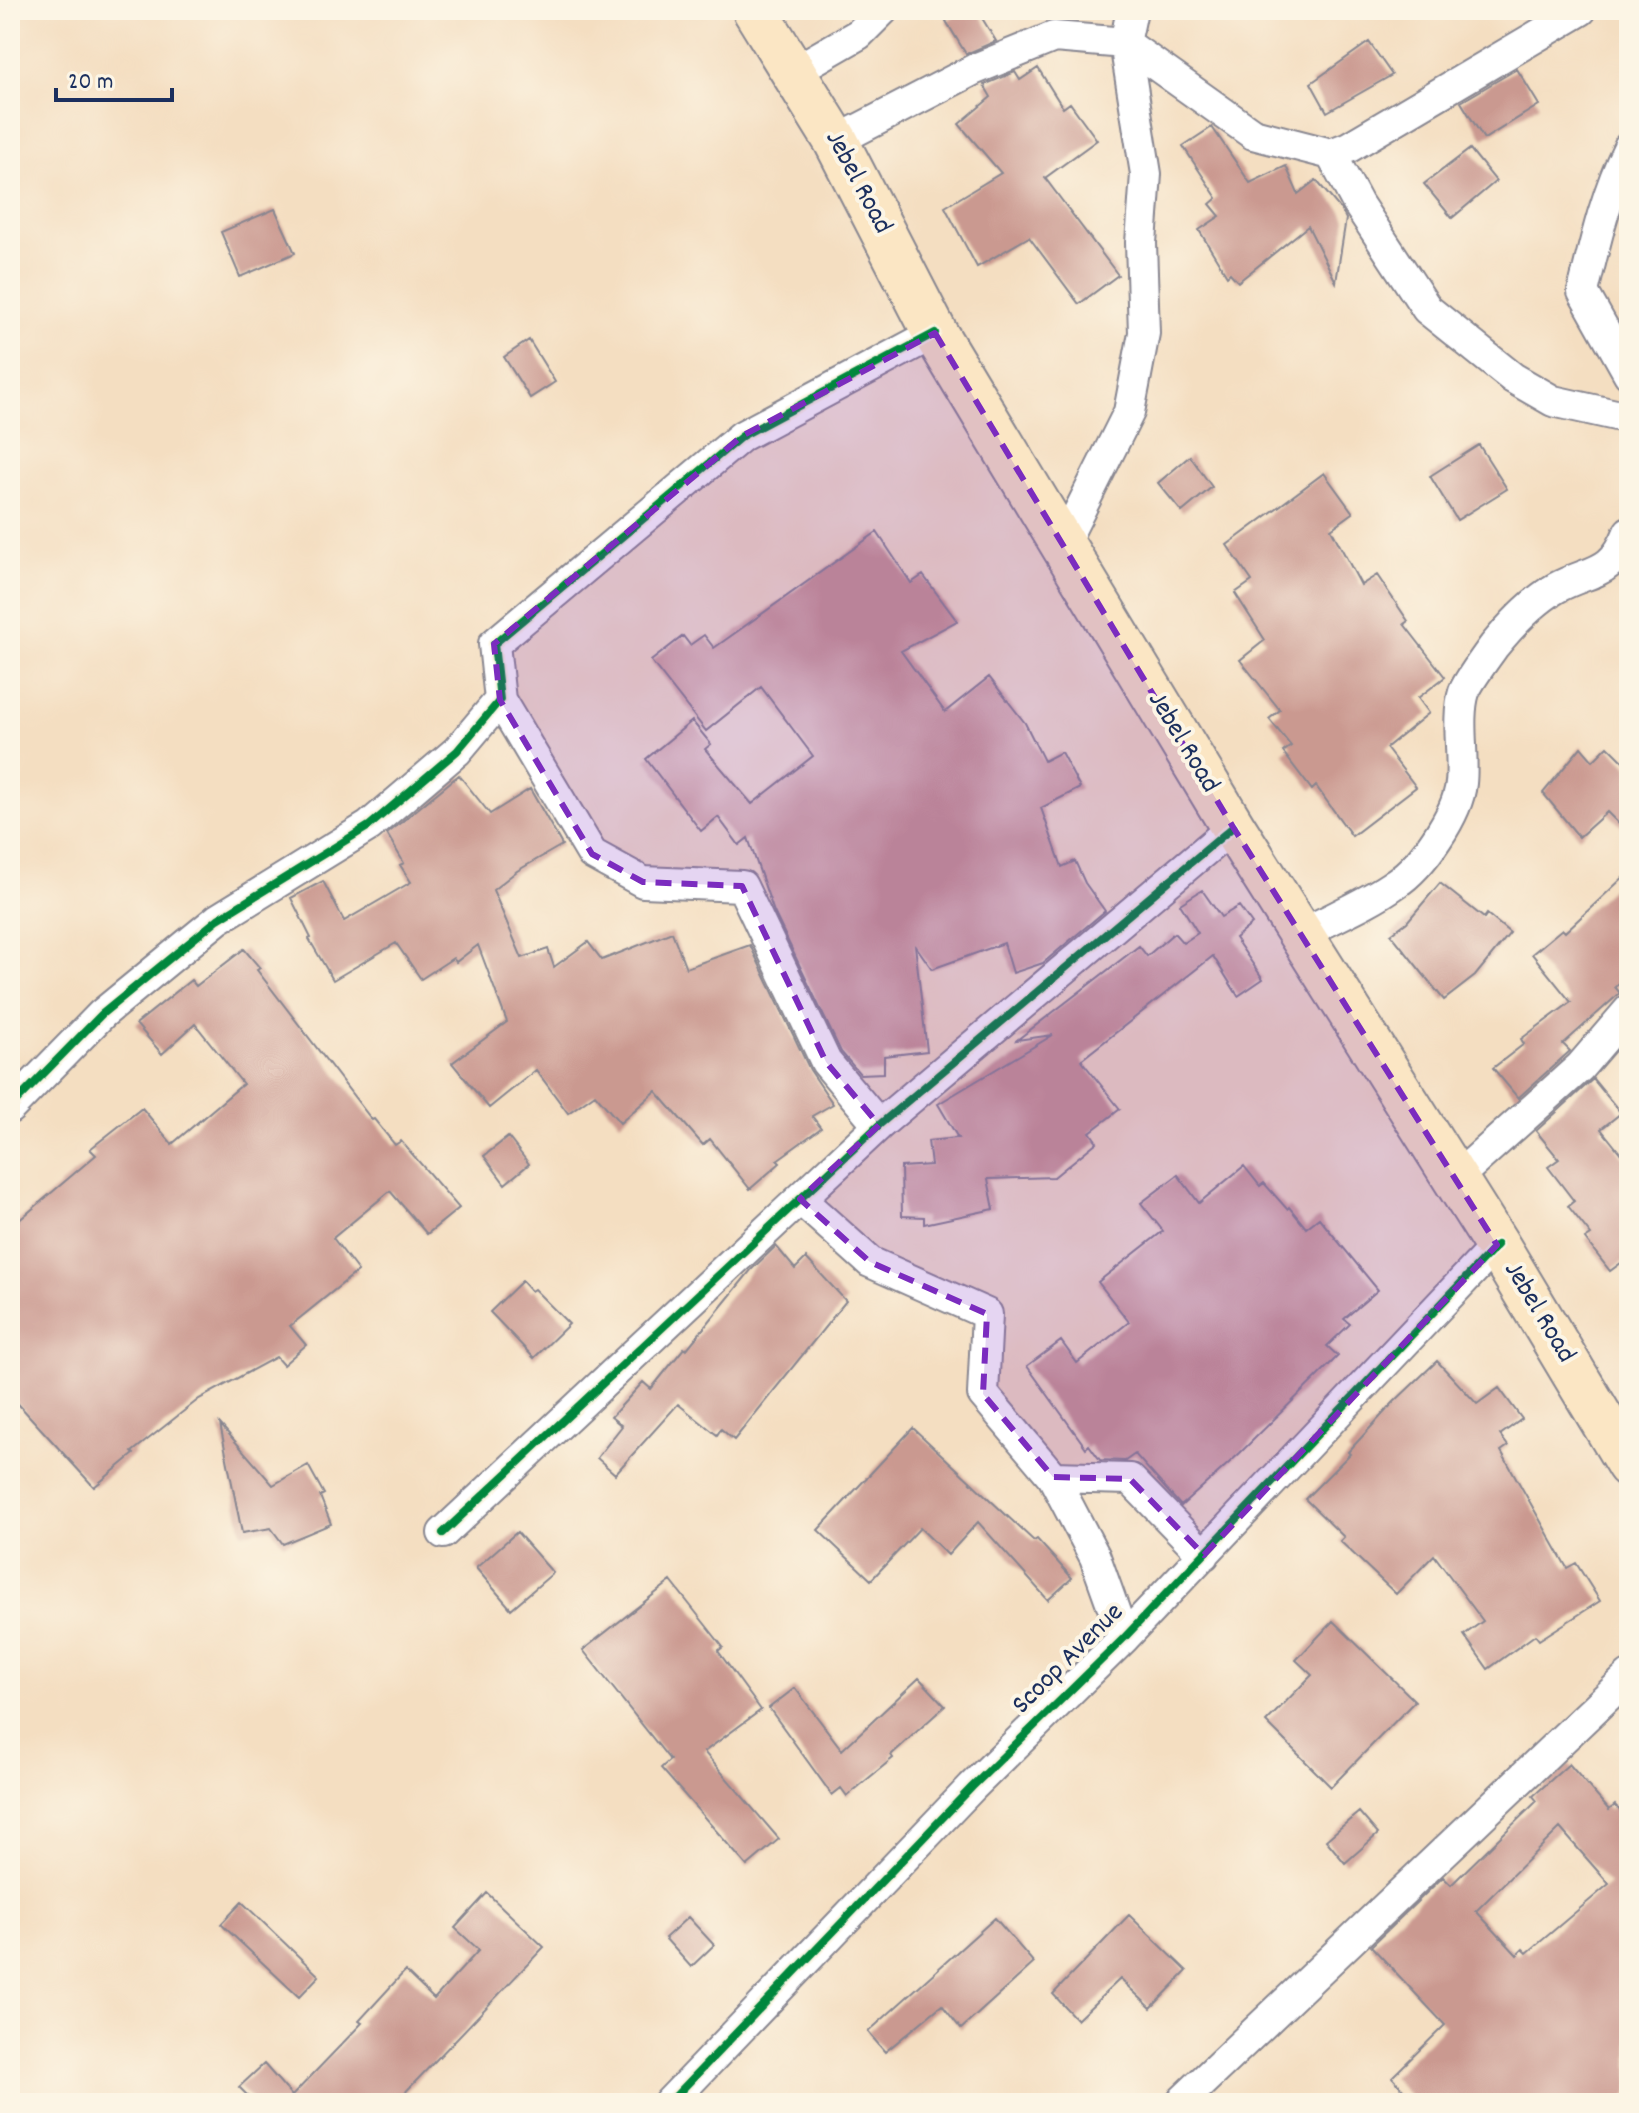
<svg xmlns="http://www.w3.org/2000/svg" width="1639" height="2113" font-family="Dekko,sans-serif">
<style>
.building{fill:#ca9990;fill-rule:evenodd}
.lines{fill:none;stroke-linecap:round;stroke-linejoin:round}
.street-casing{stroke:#888690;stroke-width:34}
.secondary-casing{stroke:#888690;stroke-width:48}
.street{stroke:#fff;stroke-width:30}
.secondary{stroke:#fbe6c4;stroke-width:44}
.cycleway-casing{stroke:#fcf5e5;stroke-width:13}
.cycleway{stroke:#00873e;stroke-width:8}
.marked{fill:#7b2cbf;fill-opacity:0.2;stroke:#7b2cbf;stroke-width:6;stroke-dasharray:16 10;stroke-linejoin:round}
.labels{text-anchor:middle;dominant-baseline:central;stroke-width:8;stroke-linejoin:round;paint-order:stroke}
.street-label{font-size:28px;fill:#1b2f5e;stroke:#fcf5e5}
</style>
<rect width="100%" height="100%" fill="#fcf5e5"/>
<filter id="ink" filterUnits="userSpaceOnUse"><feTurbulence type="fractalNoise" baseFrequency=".0125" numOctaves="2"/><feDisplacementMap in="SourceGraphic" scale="16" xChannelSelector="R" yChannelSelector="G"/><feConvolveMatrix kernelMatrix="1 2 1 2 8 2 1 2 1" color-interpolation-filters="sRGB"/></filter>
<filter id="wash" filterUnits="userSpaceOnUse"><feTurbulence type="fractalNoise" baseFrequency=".006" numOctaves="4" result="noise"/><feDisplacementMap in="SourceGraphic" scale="32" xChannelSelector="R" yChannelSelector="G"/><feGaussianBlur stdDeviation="1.8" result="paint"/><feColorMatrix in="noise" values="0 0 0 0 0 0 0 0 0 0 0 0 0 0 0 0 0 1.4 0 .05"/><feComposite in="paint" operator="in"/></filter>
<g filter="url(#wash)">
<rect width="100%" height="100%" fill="#f4dec1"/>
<g id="blocks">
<path class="building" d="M965 10H977L996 41 966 54 946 21Z
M1369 42 1392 75 1327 112 1311 83Z
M1038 68 1063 108 1070 103 1097 140 1045 178 1118 275 1079 304 1029 237 977 267 945 207 1001 173 959 124 991 97 984 85 1015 72 1020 80Z
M1517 69 1539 105 1484 139 1461 102Z
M1212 127 1250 183 1286 166 1298 194 1316 180 1342 211 1346 219 1336 282 1308 226 1238 282 1230 273 1227 276 1199 230 1220 216 1210 204 1217 198 1183 146Z
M1470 149 1496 181 1452 218 1424 184Z
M275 209 295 253 240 277 221 232Z
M529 340 555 382 530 398 504 357Z
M1479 445 1507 489 1457 520 1430 476Z
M1190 456 1212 487 1182 512 1158 483Z
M1324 473 1353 513 1331 529 1361 585 1377 575 1408 621 1404 624 1445 677 1418 698 1429 713 1386 748 1416 787 1352 836 1316 786 1312 790 1283 752 1291 746 1269 719 1280 710 1240 660 1265 640 1235 593 1252 581 1227 545Z
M877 532 911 583 923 575 957 621 901 651 945 712 989 677 1025 723 1044 761 1061 752 1080 788 1041 808 1062 867 1075 861 1085 883 1105 911 1043 963 1013 973 1004 943 932 969 915 945 927 1051 884 1056V1073L860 1074 841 1052 774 912 748 838 739 845 718 817 701 831 646 759 692 721 711 744 705 749 752 804 813 756 761 687 706 731 651 661 683 636 690 645 704 635 714 648Z
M1608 746 1629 767V834L1607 812 1579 837 1543 793 1581 747 1593 761Z
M459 775 490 814 530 789 562 845 517 871 493 890 522 958 548 949 554 967 588 942 602 960 672 932 686 968 750 945 810 1070 833 1104 812 1116 821 1128 777 1160 780 1163 750 1189 710 1139 703 1145 656 1091 620 1123 595 1094 568 1113 536 1070 489 1108 452 1063 507 1022 478 945 456 962 453 958 421 979 396 943 333 980 309 939 311 938 291 898 323 881 344 921 411 882 400 865 404 863 387 834Z
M1629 872V973L1615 987 1620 993 1563 1044 1570 1051 1518 1098 1493 1068 1524 1044 1521 1039 1571 1002 1532 954 1562 929 1565 932Z
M1440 883 1484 918 1487 914 1510 933 1475 976 1444 1000 1391 934 1407 922Z
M1202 890 1221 917 1239 906 1252 924 1235 938 1263 979 1238 996 1213 956 1081 1060 1120 1109 1090 1132 1097 1142 1054 1177 988 1179 994 1209 924 1224V1217L902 1216 901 1167 931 1165 928 1141 958 1138 938 1104 1053 1035 1017 1040 1139 946 1147 956 1174 933 1183 943 1198 933 1180 904Z
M244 949 260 968 257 970 372 1120 374 1119 395 1145 401 1141 459 1208 427 1234 390 1191 333 1238 358 1271 290 1326 306 1345 283 1365 276 1357 199 1399 132 1452 134 1454 94 1487 10 1395V1228L96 1155 90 1149 142 1108 172 1144 243 1084 195 1024 162 1054 136 1024 191 980 196 986Z
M1593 1079 1621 1113 1601 1129 1629 1164V1257L1610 1271 1585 1239 1591 1235 1568 1206 1574 1201 1548 1167 1559 1159 1536 1131Z
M508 1137 529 1164 505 1184 484 1156Z
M1244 1166 1260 1186 1264 1183 1287 1209 1289 1207 1306 1228 1319 1218 1378 1290 1344 1319 1350 1324 1327 1346 1338 1356 1240 1453 1181 1506 1135 1454 1125 1461 1100 1460 1089 1445 1086 1448 1027 1366 1061 1341 1077 1363 1129 1322 1098 1282 1163 1231 1141 1203 1178 1175 1199 1203Z
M776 1246 795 1269 806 1258 846 1301 734 1440 721 1429 717 1435 678 1404 615 1474 597 1458 622 1426 611 1417 643 1382 651 1389 684 1348 686 1350 751 1270Z
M522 1281 531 1291 534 1289 569 1324 534 1358 490 1312Z
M1437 1361 1477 1404 1499 1388 1522 1419 1500 1435 1508 1446 1501 1451 1567 1568 1576 1563 1600 1601 1539 1640 1535 1635 1488 1669 1464 1635 1483 1621 1434 1555 1396 1594 1340 1541 1344 1537 1305 1499 1350 1454 1348 1452 1393 1403Z
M220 1424 273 1485 308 1465 324 1494 320 1496 331 1524 283 1544 271 1528 242 1533Z
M913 1428 1034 1541 1037 1539 1072 1578 1048 1600 978 1522 948 1555 920 1528 871 1580 818 1530Z
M517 1532 553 1573 511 1609 476 1568Z
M671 1581 723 1647 718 1651 761 1710 704 1752 779 1839 747 1866 661 1768 670 1760 583 1650Z
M1333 1621 1415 1701 1331 1787 1266 1722 1312 1675 1296 1660Z
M919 1678 945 1706 891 1755 893 1758 847 1796 841 1788 832 1795 769 1708 795 1688 842 1750Z
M1569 1764 1609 1810 1615 1805 1629 1821V2093L1619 2103H1416L1392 2077 1445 2025 1371 1946 1443 1877 1451 1885 1537 1801 1533 1796ZM1560 1828 1609 1884 1527 1953 1523 1949 1517 1955 1476 1911Z
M1359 1812 1378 1834 1345 1863 1326 1840Z
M487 1893 544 1947 395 2103H255L239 2087 264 2064 292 2096 362 2023 359 2021 405 1971 434 1999 479 1950 455 1928Z
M242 1902 319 1976 299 1997 221 1924Z
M1129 1915 1187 1971 1151 2008 1120 1979 1077 2020 1053 1994Z
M688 1917 714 1945 691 1967 665 1938Z
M995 1918 1034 1963 961 2029 942 2005 885 2052 868 2032Z"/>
</g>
</g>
<g filter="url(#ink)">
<use href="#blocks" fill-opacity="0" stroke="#888690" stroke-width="2"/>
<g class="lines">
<defs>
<path id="street" d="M793 72 859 34 883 10
M836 141 975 69 1054 37 1125 43 1253 134 1331 154 1349 147 1581 10
M1629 147C1606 193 1595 242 1583 292L1629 374
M1331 154 1358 204 1427 309 1513 378 1553 401 1629 418
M1063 544 1129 412 1144 333 1141 243 1146 174 1125 43 1132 10
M500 700 592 854 643 882 742 886 826 1062 879 1125
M1300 935C1331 918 1367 904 1396 883 1422 866 1458 814 1461 783 1464 756 1456 718 1464 692 1469 680 1486 657 1494 646 1511 625 1532 602 1556 588 1593 568 1611 577 1629 532
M10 1108 102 1014 218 919 369 826 457 751 500 700 494 644 742 436 935 333
M1454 1180 1580 1067 1629 1010
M800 1199 870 1262 987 1314 983 1394 1053 1477 1095 1557 1124 1638
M1053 1477 1130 1479 1204 1555
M443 1533 879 1125 1233 827
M669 2103 972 1787 1124 1638 1497 1245
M1180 2103 1629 1676"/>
<path id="secondary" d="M755 10 836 141 935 333 1233 827 1497 1245 1629 1465"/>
</defs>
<use href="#street" class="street-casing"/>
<use href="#secondary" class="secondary-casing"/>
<use href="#street" class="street"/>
<use href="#secondary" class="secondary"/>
<defs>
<path id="cycleway" d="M10 1108 102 1014 218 919 369 826 457 751 500 700 494 644 742 436 935 333
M443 1533 879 1125 1233 827
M669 2103 972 1787 1124 1638 1497 1245"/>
</defs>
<use href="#cycleway" class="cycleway-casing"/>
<use href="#cycleway" class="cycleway"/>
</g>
</g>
<path class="marked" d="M935 333 1233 827 1497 1245 1204 1555 1130 1479 1053 1477 983 1394 987 1314 870 1262 800 1199 879 1125 826 1062 742 886 643 882 592 854 500 700 494 644 742 436Z"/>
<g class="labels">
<g class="street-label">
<text transform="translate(857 183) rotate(62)">Jebel Road</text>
<text transform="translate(1182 743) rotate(59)">Jebel Road</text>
<text transform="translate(1538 1313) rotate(59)">Jebel Road</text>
<text transform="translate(1069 1660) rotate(-45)">Scoop Avenue</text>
</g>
</g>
<rect width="1639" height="2113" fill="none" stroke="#fcf5e5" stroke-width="40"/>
<path d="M56 88v12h116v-12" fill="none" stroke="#1b2f5e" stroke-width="4"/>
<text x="68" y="88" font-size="24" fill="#1b2f5e" stroke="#fcf5e5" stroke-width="6" paint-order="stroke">20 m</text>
</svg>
